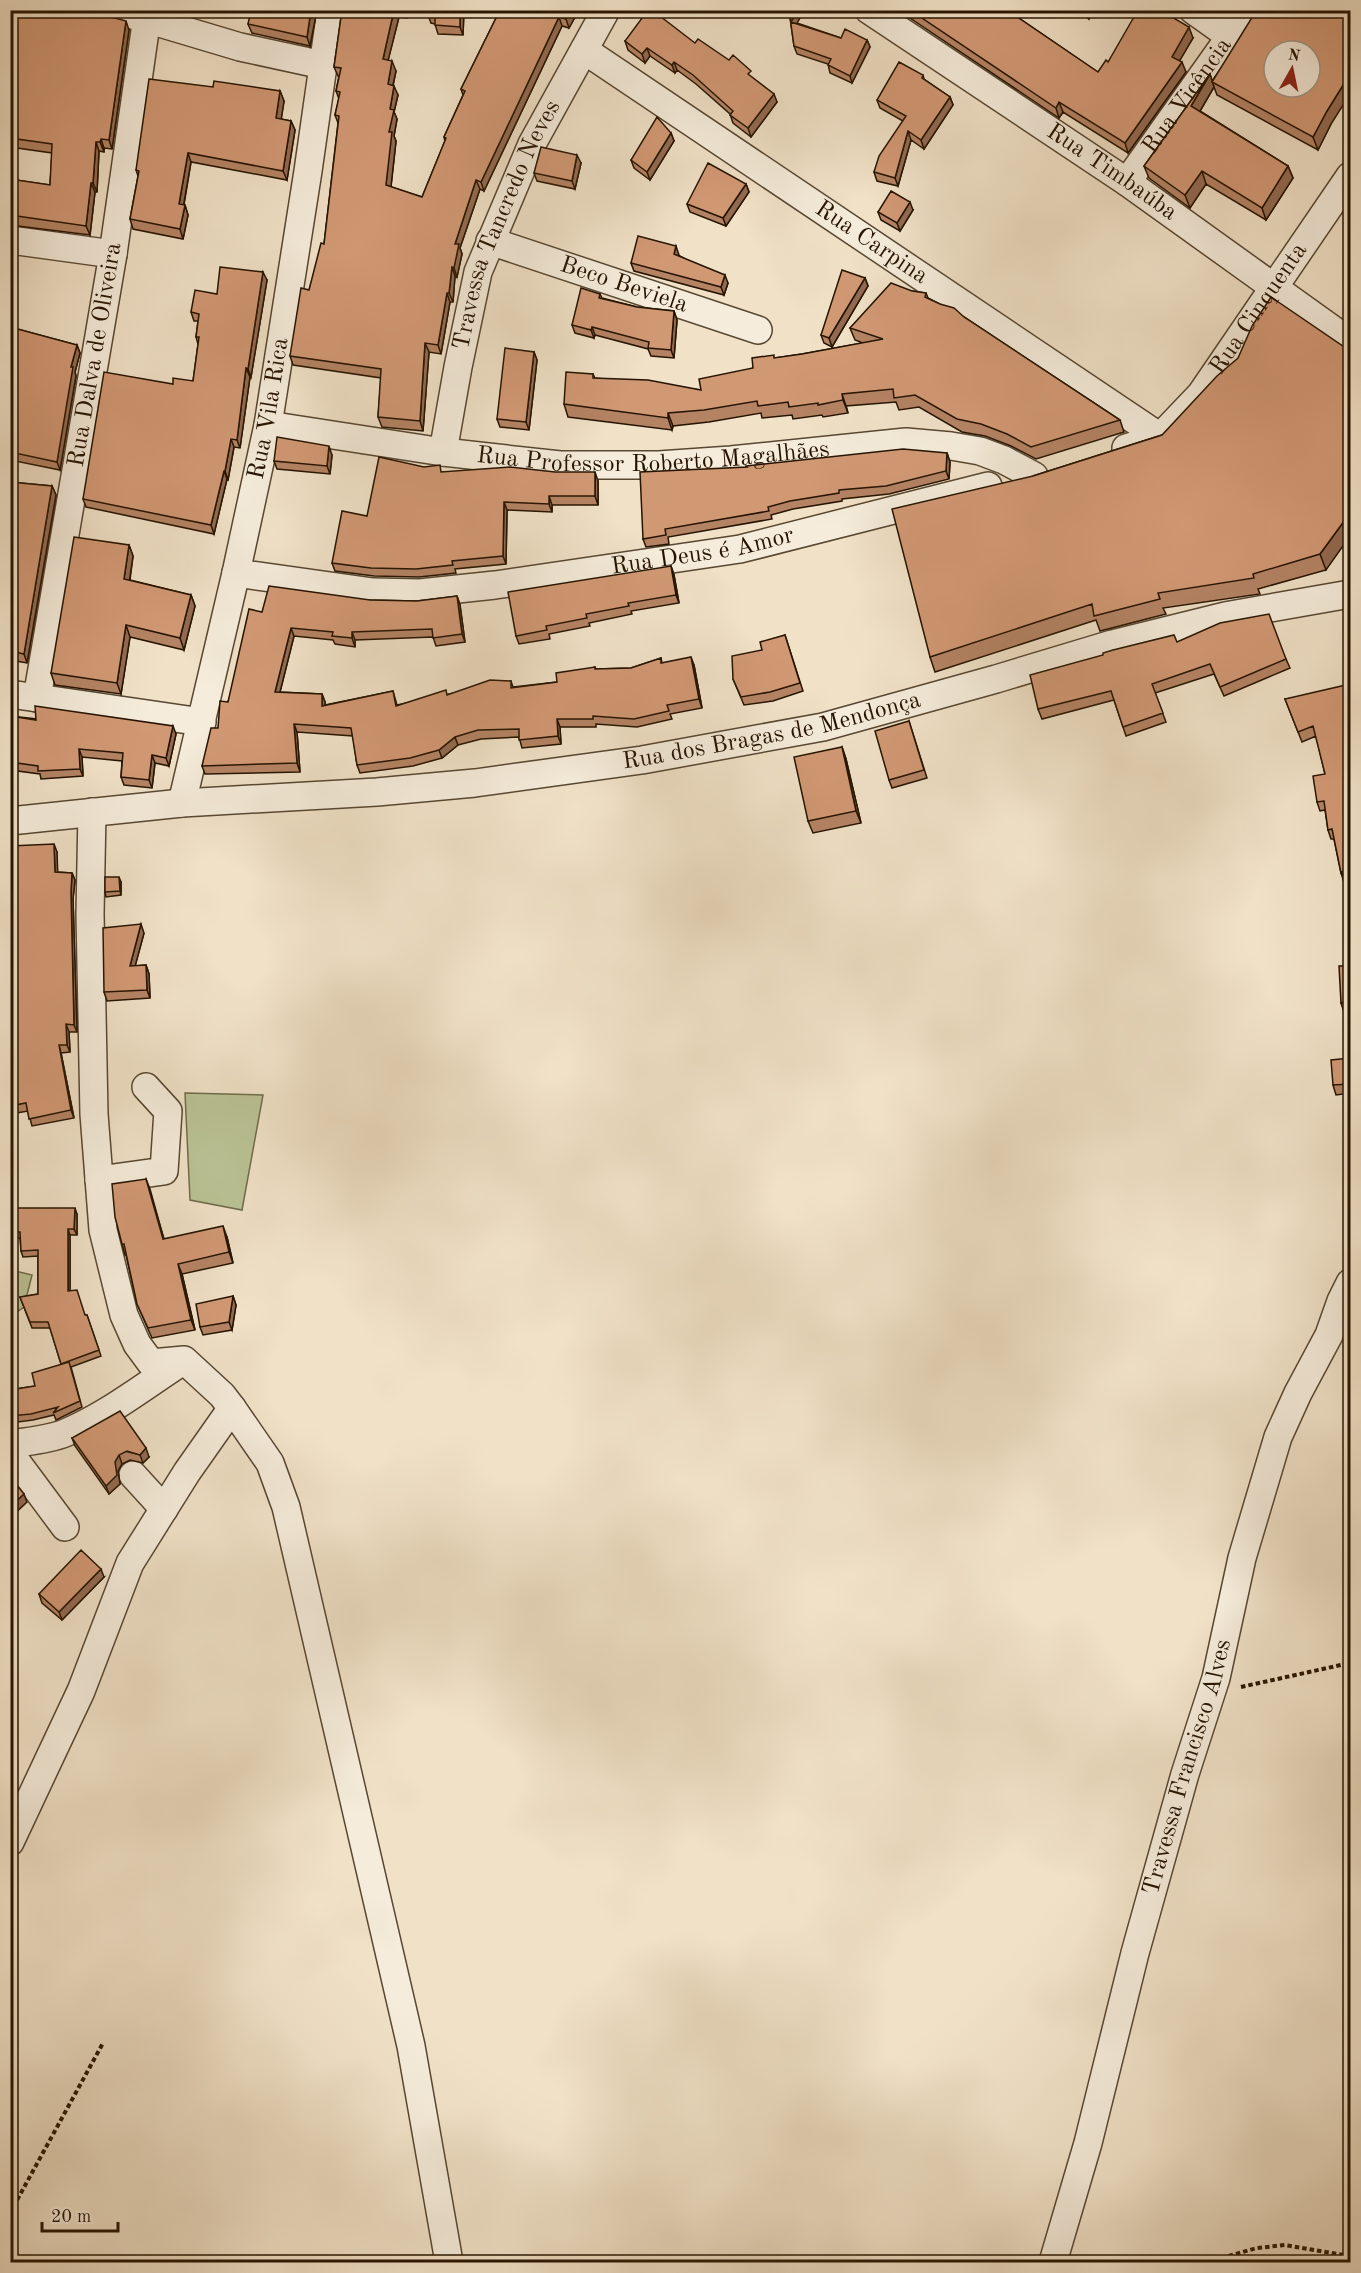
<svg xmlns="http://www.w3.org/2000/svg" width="1361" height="2273" font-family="'Old Standard TT',serif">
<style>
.green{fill:#bac396;stroke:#706c4b;stroke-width:1.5}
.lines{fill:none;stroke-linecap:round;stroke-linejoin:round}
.minor-casing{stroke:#584732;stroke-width:30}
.path{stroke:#261400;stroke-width:4;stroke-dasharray:4.5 3;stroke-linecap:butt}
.minor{stroke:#f5ecdb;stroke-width:27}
.wall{fill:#b48364;stroke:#261400;stroke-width:1.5}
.shaded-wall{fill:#926a51;stroke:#261400;stroke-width:1.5}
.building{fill:#d19874;stroke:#261400;stroke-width:1.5;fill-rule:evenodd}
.labels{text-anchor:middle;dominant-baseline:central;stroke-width:5;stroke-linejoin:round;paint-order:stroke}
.street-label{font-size:24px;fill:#261400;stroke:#f5ecdb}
</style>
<rect width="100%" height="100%" fill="#f0e1c7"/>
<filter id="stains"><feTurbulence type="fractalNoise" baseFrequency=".00333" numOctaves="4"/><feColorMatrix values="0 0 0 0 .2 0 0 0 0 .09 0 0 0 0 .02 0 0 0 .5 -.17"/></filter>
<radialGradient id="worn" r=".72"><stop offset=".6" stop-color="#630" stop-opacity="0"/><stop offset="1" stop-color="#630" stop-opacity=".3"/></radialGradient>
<path class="green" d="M185 1093 263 1095 242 1210 190 1200Z
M11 1270 32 1275 24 1307 11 1316Z"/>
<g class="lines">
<defs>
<g id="minor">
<path d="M116 10 240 47 323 65"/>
<path id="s1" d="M869 10 1127 182 1350 342"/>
<path d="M1193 10 1231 37"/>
<path id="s2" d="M584 50 1160 437"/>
<path id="s3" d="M1127 182 1249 10"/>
<path d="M10 240 113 254"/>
<path id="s4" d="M490 241 758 330"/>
<path id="s5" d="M268 425 443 452 560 465H659L731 460 906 442 951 446 980 451 1004 460 1034 476"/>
<path id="s6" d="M1126 448 1160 437 1201 394 1350 176"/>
<path id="s7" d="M443 452 458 367 478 272 532 144 606 10"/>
<path id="s8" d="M236 573 373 592 420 593 495 585 740 549 988 486"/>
<path d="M10 694 202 722"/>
<path id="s9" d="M37 698 113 254 148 10"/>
<path id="s10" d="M182 803 236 573 268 425 308 171 331 10"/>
<path d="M92 812 90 914 94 1114 103 1230 124 1315 137 1344 151 1363 184 1360 222 1395 232 1408 270 1463 286 1507 411 2046 449 2262"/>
<path id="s11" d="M10 821 182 803 377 792 475 783 642 760 823 727 996 679 1112 644 1225 616 1350 594"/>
<path d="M99 1180 164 1171 168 1111 146 1087"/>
<path d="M10 1444C29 1441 48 1440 65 1433 106 1416 143 1387 180 1363"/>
<path d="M10 1453 65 1527"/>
<path d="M133 1475 164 1509"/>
<path d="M10 1842 81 1691 130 1563 187 1472 232 1408"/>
<path id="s12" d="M1053 2262 1088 2143 1135 1953 1185 1774 1216 1678 1242 1558 1278 1437 1298 1393 1329 1335 1341 1301 1350 1283"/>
</g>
</defs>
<use href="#minor" class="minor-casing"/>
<path class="path" d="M1241 1687 1350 1663
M10 2213 103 2043
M1207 2262 1257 2248 1285 2245 1350 2256"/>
<use href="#minor" class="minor"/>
</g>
<path class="wall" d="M10 10 108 16 129 30 112 149 104 148V152L99 151 97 192H95L90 235 10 225V179L50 185 52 153 10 147Z
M317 10 310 46 252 33 248 24Z
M342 10H408L407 18 399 17 388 60 396 71 393 86 398 95 394 112 397 119 394 136 396 141 391 187 422 197 445 141 444 137 463 95 461 89 500 10H579L569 28 562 26 484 191 480 189 460 248 462 254 457 277 455 276 453 302H450L441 354 429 352 423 431 382 427 378 417 381 378 293 365 290 356 309 290 324 244 338 123 335 115 339 99 336 91 339 76H338L334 67Z
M429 10H464L463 35 438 34 435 24 431 23 428 15Z
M789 10H804L797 23 841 38 867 40 870 47 852 83 830 73 828 64 797 54 794 46Z
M903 10H1015L1013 14 1098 72 1108 62 1193 38 1179 61 1186 72 1128 153 1063 112 1059 118 910 18 908 14Z
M1074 10H1094L1089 19Z
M1260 13 1331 124 1318 150 1217 95 1214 87 1200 111 1288 166 1293 178 1266 220 1206 184 1190 208 1149 178 1144 166 1210 74 1212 81Z
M625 41 695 43 753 78 777 102 751 137 733 123 730 114 696 84 677 70 675 73 650 56 645 63 628 50Z
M923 75 924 79 950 97 953 105 924 149 911 140 898 186 877 181 874 172 903 121 880 108 877 100Z
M213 87 280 91 284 101 281 119 291 121 295 130 287 180 191 162 184 205H185L188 215 183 239 133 229 130 219 138 176 136 170Z
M671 133 674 141 650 180 634 168 631 160Z
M581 163 575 189 537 181 534 173Z
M746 184 749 192 726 226 690 212 687 204Z
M913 210 900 231 881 220 878 212Z
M678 255 728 283 724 295 634 271 631 263 679 255Z
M865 278 868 286 832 347 824 343 821 335Z
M267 280 251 377H250L240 448 234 447 228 480 227 479 214 534 86 507 83 499 173 384 193 381 198 344 196 337 198 321H194L191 312 217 294Z
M912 291 926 293 928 298 964 317 1120 420 1124 432 1036 459 1011 446 985 436 962 432 919 407 899 410 896 402 846 406 848 413 823 417 822 415 793 419 792 415 762 418 761 413 709 422 673 426 672 430 568 417 564 404 593 374 595 378 701 390 753 368 775 358 802 354 863 343 855 340 850 328Z
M600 294 602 298 637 307 674 311 677 320 674 358 651 356 648 349 595 335 594 338 575 333 572 325Z
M10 327 77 345 80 353 75 372 76 376 60 470 10 460Z
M1350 351 1326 570 1258 589 1260 594 1163 608 1166 614 1100 631 1096 620 935 672 930 657 1033 476 1162 435Z
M534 352 537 360 529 430 500 427 497 419Z
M947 453 950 462 949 479 889 494 842 499V501L793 509 771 515 772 519 668 537 669 544 646 547 643 539 747 467Z
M332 455 330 474 277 469 274 461Z
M443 472 598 481V505H552V512L507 510 506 564 455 569 456 573 419 577 374 576 335 571 332 563 367 516Z
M10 482 52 486 56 495 27 663 10 660V620L15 585 10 584Z
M129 545 133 556 130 580 191 595 195 606 184 650 130 637 121 694 55 685 51 673Z
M671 566 674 575 679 603 631 611 632 614 589 623 590 626 549 634 550 639 519 644 516 636Z
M457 596 460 605 465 642 436 646 433 637 355 640V647L335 644 333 640 294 636 280 692 322 694 325 702V705L393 691 397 705 511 681 513 687 557 682 595 667 596 669 631 668 661 658 662 663 694 665 702 708 670 714 672 719 637 727 596 724V727H560L561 744 522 748 519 737 481 739 458 745 442 758 413 766 360 773 357 765 353 736 297 732 300 772 205 774 202 766 218 728 262 612 370 600 417 601Z
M785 635 803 691 773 701 744 705 733 679 762 650Z
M1177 642 1286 659 1290 668 1224 696 1214 674 1155 693 1166 722 1126 736 1114 700 1042 719 1038 709Z
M1349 694 1344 882 1341 873 1334 839H1331L1328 830 1325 810 1320 811 1317 802 1325 774 1316 736 1302 742 1285 699Z
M10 716 176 734 169 766 155 763 152 788 124 785 121 777 122 761 82 757 83 776 41 779 40 774 10 770Z
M909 721 927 778 892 788 889 780Z
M842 747 846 759 861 823 813 833 808 821Z
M10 846 57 852V872L72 873 75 880 73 899 77 1032H69L70 1052 61 1053 74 1118 32 1126 28 1111 10 1114V1007L15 1008 16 951H10Z
M121 882V895L106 897 105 892Z
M144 933 135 966 146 965 149 974 150 998 107 1001 104 992Z
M1350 966 1349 1012H1344L1341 1003Z
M1350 1058V1093L1336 1095 1333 1085Z
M146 1179 164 1239 227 1237 233 1263 182 1274 195 1330 152 1338 137 1304 126 1255H125L122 1244Z
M10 1208 77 1214V1235H70V1291L85 1315H87L101 1356 71 1367 82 1407 56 1420 54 1415 33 1420 10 1423V1390L35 1386 61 1364 50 1328H32L20 1297 38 1294V1256L23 1257 21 1251 20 1238H10Z
M233 1296 236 1305 232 1330 203 1335 200 1327Z
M72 1438 149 1457 143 1463 130 1460 122 1464 118 1471 120 1484 109 1494 75 1446Z
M104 1577 62 1620 42 1603 39 1594Z"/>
<path class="shaded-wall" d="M311 10H317L310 46 307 37Z
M394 10H396L399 17 386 69 383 59Z
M404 10H408L407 18Z
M460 10H464L463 35 460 27Z
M570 10H579L569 28 566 19Z
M797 10H804L794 29 791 22Z
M1006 10H1015L1009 20Z
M1086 10H1094L1089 19Z
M559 17 562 26 484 191 481 182Z
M126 21 129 30 112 149 109 140Z
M1189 27 1193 38 1176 67 1172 57Z
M867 40 870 47 852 83 850 76Z
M647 48 650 56 645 63 642 54Z
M392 61 396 71 391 94 388 84Z
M674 62 677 70 675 73 672 65Z
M1182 62 1186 72 1128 153 1125 143Z
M1210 74 1214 87 1196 118 1191 106Z
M1350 74V94L1331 124 1318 150 1313 137 1327 111Z
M394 86 398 95 394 112 397 119 394 136 396 141 390 195 386 185 390 109Z
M280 91 284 101 280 128 276 118Z
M774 94 777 102 751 137 748 128Z
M950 97 953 105 924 149 921 140Z
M1059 102 1063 112 1059 118 1056 108Z
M291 121 295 130 287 180 283 171Z
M908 131 911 140 898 186 895 178Z
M671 133 674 141 650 180 647 172Z
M101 139 104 148V152L100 142Z
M96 142 99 151 97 192 93 183Z
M188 153 191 162 182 214 179 204Z
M577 155 581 163 575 189 572 181Z
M1288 166 1293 178 1266 220 1262 208Z
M1202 171 1206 184 1190 208 1185 195Z
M476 180 480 189 460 248 462 254 457 277 454 268 455 244Z
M91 183 95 192 90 235 86 226Z
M746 184 749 192 726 226 723 218Z
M910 202 913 210 900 231 897 223Z
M185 205 188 215 183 239 180 229Z
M676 246 679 255 677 262 674 254Z
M452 267 455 276 453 302 449 293Z
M263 272 267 280 251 377 248 369Z
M725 275 728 283 724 295 721 287Z
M865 278 868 286 832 347 829 338Z
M447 293 450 302 441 354 438 345Z
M674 311 677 320 674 358 671 350Z
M592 327 595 335 594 338 591 330Z
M425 343 429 352 423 431 420 421Z
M77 345 80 353 75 372 76 376 60 470 57 462 71 367Z
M534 352 537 360 529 430 526 422Z
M246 368 250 377 240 448 237 440Z
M842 394 846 406 848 413 843 400Z
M668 413 673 426 672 430 668 418Z
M231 439 234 447 228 480 225 471Z
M329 446 332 455 330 474 327 466Z
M947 453 950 462 949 479 946 471Z
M224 471 227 479 214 534 211 525Z
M595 472 598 481V505L595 496Z
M52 486 56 495 27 663 24 654Z
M549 496 552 505V512L549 504Z
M504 502 507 510 506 564 503 556Z
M1350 513V536L1326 570 1320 554Z
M129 545 133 556 128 590 124 579Z
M671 566 674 575 679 603 676 595Z
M191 595 195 606 184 650 180 638Z
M457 596 460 605 465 642 462 634Z
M126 625 130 637 121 694 117 683Z
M291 628 294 636 278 700 275 692Z
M352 632 355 640V647L352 638Z
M691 657 694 665 702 708 699 699Z
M322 694 325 702V714L322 706Z
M557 719 560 727 561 744 558 736Z
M294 724 297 732 300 772 297 763Z
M173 726 176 734 169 766 166 758Z
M455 737 458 745 442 758 439 750Z
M842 747 846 759 861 823 856 811Z
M79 749 82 757 83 776 80 769Z
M152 755 155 763 152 788 149 780Z
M54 844 57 852 58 880 55 872Z
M72 873 75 880 73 899 77 1032 74 1025 71 892Z
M119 877 121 882V895L120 891Z
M141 924 144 933 133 974 130 966Z
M146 965 149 974 150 998 147 990Z
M66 1024 69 1032 70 1052 67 1045Z
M59 1045 61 1053 74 1118 71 1110Z
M146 1179 150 1189 167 1250 163 1239Z
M75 1208 77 1214V1235L74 1229Z
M223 1226 227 1237 233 1263 229 1252Z
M68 1229 70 1235V1297L68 1291Z
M178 1264 182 1274 195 1330 191 1320Z
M233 1296 236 1305 232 1330 229 1322Z
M146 1448 149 1457 143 1463 140 1455Z
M119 1455 122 1464 118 1471 120 1484 109 1494 106 1486 115 1462Z
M24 1494 27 1502 10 1518V1507Z
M101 1569 104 1577 62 1620 59 1612Z"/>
<path class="building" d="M10 10H102L108 16 126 21 109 140 101 139 100 142H96L93 183H91L86 226 10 215V179L50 185 52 144 10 138Z
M251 10H311L307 37 248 24Z
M342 10H394L383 59 392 61 388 84 394 86 390 109 394 110 389 132H392L386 185 422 197 446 138 444 137 465 91 461 89 500 10H570L566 19 559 17 481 182 476 180 455 244H459L454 268 452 267 449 293H447L438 345 425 343 420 421 378 417 381 369 290 356 301 288 309 290 321 243 324 244 339 116 335 115 340 92 336 91 341 68 334 67Z
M429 10H460V27L435 25V17L428 15Z
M648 10H652L695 43 698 39 729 60 733 55 751 71 748 74 774 94 748 128 730 115 733 111 693 75 674 62 672 65 647 48 642 54 625 41Z
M789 10H797L791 22 841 38 845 29 867 40 850 76 828 65 831 59 794 46Z
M910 10H1007L1098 72 1106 60 1108 62 1138 10H1160L1189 27 1172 57 1182 62 1125 143 1059 102 1056 108Z
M1261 10H1350V74L1327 111 1313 137 1212 82 1256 11 1260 13ZM1274 51H1310V87H1274Z
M899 62 923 75 922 78 950 97 921 140 908 131 895 178 874 172 879 156 906 116 877 100Z
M1210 74 1191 106 1288 166 1262 208 1202 171 1185 195 1144 166Z
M149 79 213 87 214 81 280 91 276 118 291 121 283 171 188 153 179 204 185 205 180 229 130 219 139 171 136 170Z
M657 117 671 133 647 172 631 160Z
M541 147 577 155 572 181 534 173Z
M708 163 746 184 723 218 687 204Z
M891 191 910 202 897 223 878 212Z
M638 236 676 246 674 254 725 275 721 287 631 263Z
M220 267 263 272 248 369 246 368 237 440 231 439 225 471H224L211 525 83 499 104 372 173 384V378L193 381 199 337H196L199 314 191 312 195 290 217 294Z
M842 270 865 278 829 338 821 335Z
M891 283 912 291 926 293 925 297 940 304 954 308 964 317 1120 420 1031 447 1007 434 981 424 957 419 915 395 894 398 893 389 842 394 843 400 818 405V403L789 407 788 402 758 406 757 401 704 410 668 413V418L564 404 566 372 593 374V378L648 380 701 390 699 379 753 368 752 358 774 355V358L802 354 883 339 850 328Z
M581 288 600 294 599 298 637 307 674 311 671 350 648 348 649 342 592 327 591 330 572 325Z
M1271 297 1350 351V513L1320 554 1253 574 1254 578 1158 593 1160 599 1094 616 1092 604 930 657 892 509 1033 476 1162 435 1217 376 1238 358 1252 326Z
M10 327 77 345 71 367H73L57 462 10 452Z
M505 348 534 352 526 422 497 419Z
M277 437 329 446 327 466 274 461Z
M903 449 947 453 946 471 886 486 839 490V493L790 501 768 507 769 511 665 529 666 535 643 539 640 472 747 467 746 466Z
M379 457 424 467 440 465 441 472 510 467 555 472H595V496H549V504L504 502 503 556 452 561 453 565 416 569 371 568 332 563 342 511 367 516Z
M10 482 52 486 24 654 10 651V620L17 577 10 576Z
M74 537 129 545 124 579 191 595 180 638 126 625 117 683 51 673Z
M671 566 676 595 628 603 629 606 586 614 587 618 546 626 547 630 516 636 508 592Z
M269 586 370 600 417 601 457 596 462 634 433 638 432 629 352 632V638L332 636 333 632 291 628 275 692 322 694V706L393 691 396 706 446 690 447 695 490 680 511 681V688L557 682 556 673 595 667V669L631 668 661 658V663L691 657 699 699 667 705 669 711 634 719 593 716V719H557L558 736 519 740V729L478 730 455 737 439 750 410 758 357 765 351 728 294 724 297 763 202 766 211 728H218L220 701 228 702 249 609 262 612Z
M1269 614 1286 659 1220 687 1210 664 1152 684 1163 713 1123 727 1111 691 1038 709 1030 675 1103 655V653L1113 650 1174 635 1177 642 1220 623Z
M785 635 800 683 770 692 741 697 733 679 732 656 762 650 760 642Z
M1346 685 1350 701V700V919L1342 872 1341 873 1332 829 1328 830 1324 801 1317 802 1313 776 1325 774 1313 726 1298 732 1285 699Z
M35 706 173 726 166 758 152 755 149 780 121 777 123 753 79 749 80 769 38 771V766L10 762V716L36 720Z
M909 721 924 770 889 780 875 731Z
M842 747 856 811 808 821 794 757Z
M54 844 55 872 72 873 71 892 74 1025 66 1024 67 1045H59L71 1110 29 1119 26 1103 10 1106V1007L15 1008 16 943H10V846Z
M105 877H119L120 891 105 892Z
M141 924 130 966 146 965 147 990 104 992 103 928Z
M1350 930V954L1346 931Z
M1339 966H1350V1021L1347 1002 1341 1003Z
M1350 1058V1084L1333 1085 1331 1060Z
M146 1179 163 1239 223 1226 229 1252 178 1264 191 1320 148 1328 137 1304 124 1244H122L115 1217 112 1184Z
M10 1208H75L74 1229H68V1291L77 1290 85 1315H87L99 1350 61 1364 48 1322H30L20 1297 38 1294V1250L21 1251 20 1232H10Z
M233 1296 229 1322 200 1327 196 1304Z
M69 1362 80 1401 53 1413 58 1407 31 1414 10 1416V1390L35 1386 32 1373Z
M120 1411 146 1448 140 1455 127 1451 119 1455 115 1462 117 1475 106 1486 72 1438Z
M10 1476 24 1494 10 1507Z
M81 1550 101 1569 59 1612 39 1594Z"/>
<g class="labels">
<g class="street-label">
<text stroke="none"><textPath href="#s3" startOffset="105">Rua Vicência</textPath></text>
<text stroke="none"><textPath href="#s1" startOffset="292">Rua Timbaúba</textPath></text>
<text stroke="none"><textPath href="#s7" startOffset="237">Travessa Tancredo Neves</textPath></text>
<text stroke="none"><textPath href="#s2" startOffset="346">Rua Carpina</textPath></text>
<text stroke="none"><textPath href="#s4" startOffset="141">Beco Beviela</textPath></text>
<text stroke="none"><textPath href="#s6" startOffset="198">Rua Cinquenta</textPath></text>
<text stroke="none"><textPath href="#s9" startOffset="348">Rua Dalva de Oliveira</textPath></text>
<text stroke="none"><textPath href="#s10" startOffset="404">Rua Vila Rica</textPath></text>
<text stroke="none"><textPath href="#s5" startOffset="388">Rua Professor Roberto Magalhães</textPath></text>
<text stroke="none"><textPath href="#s8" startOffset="471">Rua Deus é Amor</textPath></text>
<text stroke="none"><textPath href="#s11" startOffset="768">Rua dos Bragas de Mendonça</textPath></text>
<text stroke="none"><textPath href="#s12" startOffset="513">Travessa Francisco Alves</textPath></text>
</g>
</g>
<rect width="1361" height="2273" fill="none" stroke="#f0e1c7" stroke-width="36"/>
<rect x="12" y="12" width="1337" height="2249" fill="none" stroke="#261400" stroke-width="3"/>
<rect x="18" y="18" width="1325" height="2237" fill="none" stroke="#261400" stroke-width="1.5"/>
<g transform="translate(1292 69) rotate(9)"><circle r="28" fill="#f5ecdb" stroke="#a29683" stroke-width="1.5"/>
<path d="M0-4.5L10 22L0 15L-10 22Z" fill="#8f2418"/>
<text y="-9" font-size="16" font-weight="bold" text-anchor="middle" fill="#261400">N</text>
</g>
<path d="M42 2222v9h76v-9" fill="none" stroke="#261400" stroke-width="3"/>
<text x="51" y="2222" font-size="18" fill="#261400" stroke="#f5ecdb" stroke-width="4.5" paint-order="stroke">20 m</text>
<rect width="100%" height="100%" filter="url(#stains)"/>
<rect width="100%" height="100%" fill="url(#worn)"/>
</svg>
